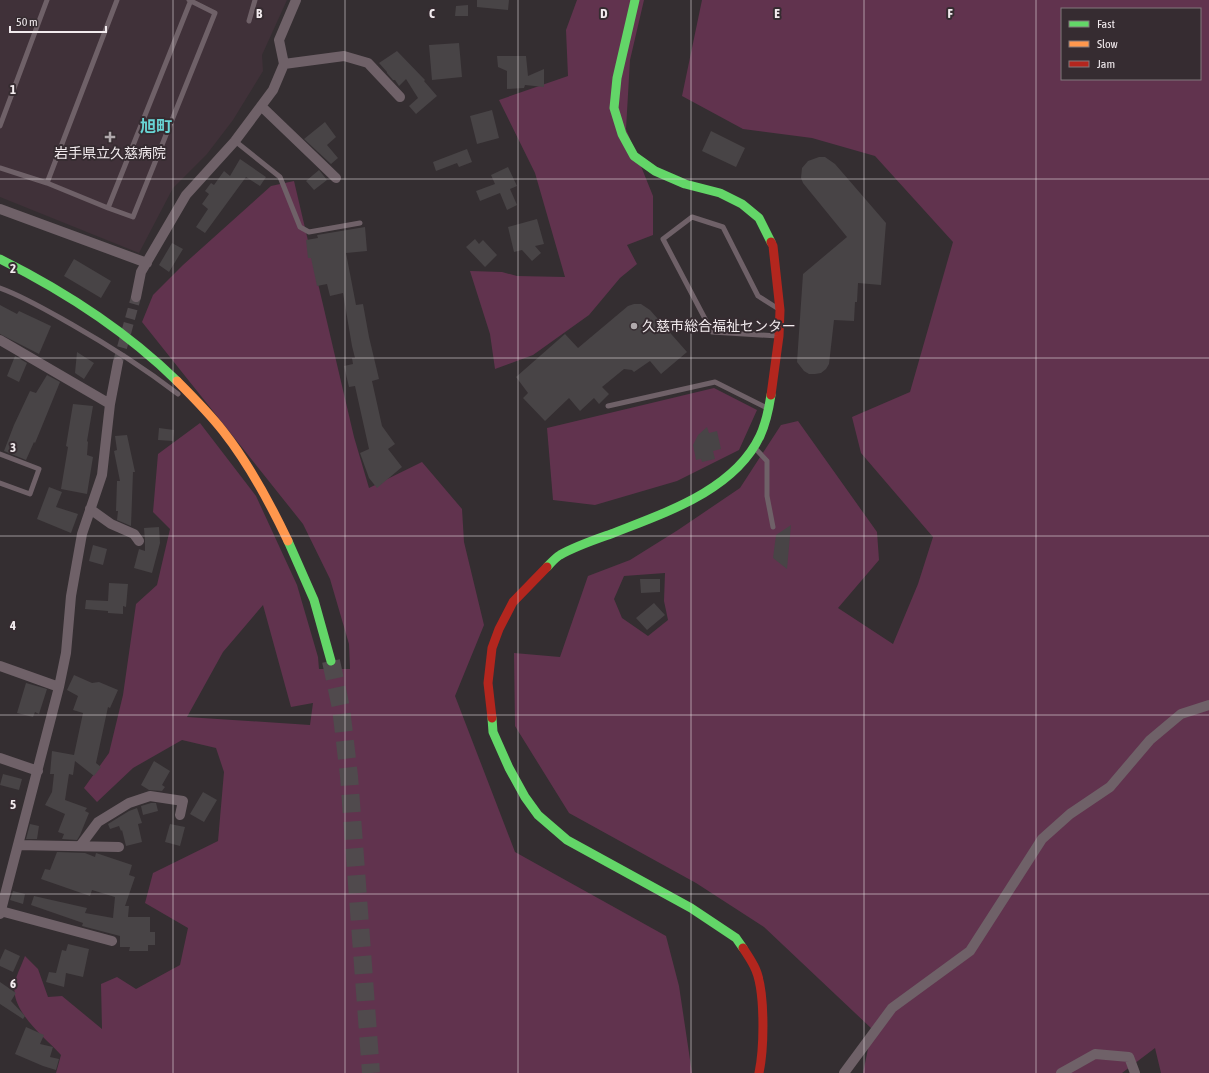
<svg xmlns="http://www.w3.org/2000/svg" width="1209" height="1073" font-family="'Asap Condensed','Noto Sans JP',sans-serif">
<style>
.built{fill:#403139}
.green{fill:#61334e;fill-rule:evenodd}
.building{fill:#484446}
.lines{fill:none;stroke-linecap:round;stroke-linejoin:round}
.street-tunnel{stroke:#504a4d;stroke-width:10;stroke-dasharray:10 5;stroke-linecap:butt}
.highway-tunnel{stroke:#504a4d;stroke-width:18;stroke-dasharray:18 9;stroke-linecap:butt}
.lane{stroke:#6f6168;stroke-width:5}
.street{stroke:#6f6168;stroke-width:10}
.fast{stroke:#63d668;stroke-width:9}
.slow{stroke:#ff974d;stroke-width:9}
.jam{stroke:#b3261e;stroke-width:9}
.grid{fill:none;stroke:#f2ebee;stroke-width:1;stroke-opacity:0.55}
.poi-dot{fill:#b0a9ac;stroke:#362c31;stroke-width:1.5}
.labels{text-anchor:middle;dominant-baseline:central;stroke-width:4;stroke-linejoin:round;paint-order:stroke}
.poi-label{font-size:14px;fill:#f2ebee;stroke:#362c31}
.quarter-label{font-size:16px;font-weight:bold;fill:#68d5d5;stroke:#362c31}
.grid-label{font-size:13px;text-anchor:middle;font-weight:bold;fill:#f2ebee;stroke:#362c31;stroke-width:4;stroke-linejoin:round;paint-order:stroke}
</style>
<rect width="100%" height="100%" fill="#342e31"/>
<path class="built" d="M0 0H287L262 55 263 71 233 120 207 154 173 188 139 253 0 197Z"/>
<path class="green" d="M577 0H644L630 60 626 129 653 196V235L627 245 637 264 620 278 589 315 533 355 495 369 490 334 470 271 502 272 517 276 565 277 535 173 499 100 568 76 566 30Z
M702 0H1209V1073H1161L1155 1048 1122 1073H863L872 1029 764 927 696 883 569 813 515 726 514 653 560 657 588 576 630 560 678 530 740 488 781 425 798 421 877 532 879 560 838 608 893 644 918 584 933 537 861 453 852 417 910 392 953 242 875 156 812 138 743 129 682 96ZM1062 9H1200V79H1062ZM665 573 664 601 668 620 648 636 622 618 614 599 624 576Z
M294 181 354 437 369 488 422 462 462 509 464 542 484 625 455 696 515 852 666 936 679 986 692 1073H56L61 1055C44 1036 9 1011 15 982 17 974 22 964 25 956L38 969 48 997 62 996 102 1029 101 984 117 977 136 989 180 965 188 928 145 903 153 873 218 841 224 772 216 748 182 740 133 768 97 802 84 788 109 753 123 695 136 604 157 585 170 529 153 512 158 454 200 423 256 496 297 585 318 657 319 669H350L349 644 330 579 303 524 142 322 153 295 183 265 271 186ZM263 605 291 707 313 703 310 725 187 717 223 652Z
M714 388 757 410 739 450 677 481 595 505 553 500 547 428Z"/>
<path class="building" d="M477 0H509L508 10 477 7Z
M468 5V16H455L456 6Z
M459 43 462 77 432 80 429 45Z
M397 51 425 80 424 81 437 96 416 114 409 106 418 98 406 79 399 86 395 80H393L387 73V72L379 63Z
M497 56H526L528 76 544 69V87L525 85 524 88 507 89V71L498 67Z
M492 110 499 138 477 144 470 116Z
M325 122 336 137 327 145 338 158 331 164 304 139Z
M711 131 745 148 736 167 702 151Z
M467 149 472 162 459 167 457 163 436 171 433 162Z
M819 157H825L835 164 886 223 881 285 858 283 857 302H855L854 321 834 320 829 364 826 369 821 373 815 374H809L804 371 797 362 803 274 847 237 803 183 801 178 802 168 808 161Z
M240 159 266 177 260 186 246 177 205 233 196 227 208 209 202 204 209 194 205 191 211 183 214 185 224 171 230 176Z
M508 167 517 186 510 189 517 205 507 210 500 193 480 201 476 191 495 184 491 175Z
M319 170 327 180 314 190 306 181Z
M537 219 544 244 535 246 541 253 532 261 522 250 514 252 508 227Z
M365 227 367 251 346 253 356 305 363 304 369 337 379 379 372 381 382 426 395 444 388 449 402 467 377 488 369 478 360 453 369 449 355 386 349 387 344 366 353 364 352 358H355L352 346 343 293 330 296 327 284 317 286 311 258H308L306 240 318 238 317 235Z
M475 239 479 244 483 240 497 255 485 267 466 247Z
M172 243 183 249 169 272 159 265Z
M74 259 111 281 101 298 64 276Z
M634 304H641L650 310 687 352 661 374 650 361 634 372 632 370 624 369 602 387 609 394 599 404 594 398 580 411 569 398 545 421 523 398 528 393 516 377 565 334 578 348 628 306Z
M0 305 17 314 19 311 51 326 39 354 0 334Z
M77 352 94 363 84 379 75 373Z
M15 356 27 363 19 382 7 376Z
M47 375 60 382 40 431 35 443 34 442 26 460 4 451 14 425 30 391 36 393Z
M73 404 93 406 87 441 88 442 87 455 93 457 87 494 61 489 68 447 66 446Z
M707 427 709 433 717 431 721 449 713 451 715 459 702 462 701 459 696 460 693 445 698 435Z
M159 428 174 430 173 441 158 440Z
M127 435 135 472H133L131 526 117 520 118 511H116L117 481H120L114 451 117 450 115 436Z
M49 487 62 492 56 507 78 514 71 533 37 519Z
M791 525 787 569 773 558 776 535Z
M159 527 160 543 152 573 134 568 139 549 145 551V541L144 528Z
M93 545 107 549 103 565 89 561Z
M640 579H660V592L641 593Z
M109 583 128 584 126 607 123 606V614L108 613V611L85 609 86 600 108 601Z
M654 603 665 615 647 630 636 618Z
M74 675 92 683 99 682 118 690 110 708 108 707 96 763 101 767 94 776 75 761 73 775 69 774 65 800 87 808 85 811 89 813 80 835 77 840 62 839 64 834 58 832 65 814 45 805 52 792 54 774H50L52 751 74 755 83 713 73 710 78 696 67 690Z
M26 683 47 689 39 714 35 712 33 717 17 713Z
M154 761 170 771 162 785 165 787 162 791 149 790 141 785Z
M3 774 22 779 19 790 0 785Z
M203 792 217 800 204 822 190 814Z
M151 803H156L158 811 143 815 141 806Z
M137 808 142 823 138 824 142 842 126 846 122 830 121 831 119 826 110 829 108 824 129 811Z
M30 824 39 826 37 839H26Z
M170 824 185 827 180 846 165 842Z
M57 852 85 853 95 857 96 853 132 865 129 875 135 877 125 906H129L128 917H150V932H155V945H148V951H129L130 947H120V936L82 926 83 923 31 905 34 896 87 908 85 913 113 918 115 897 92 890 90 896 41 879 45 869 50 870Z
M13 891 25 894 23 904 10 900Z
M68 944 89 949 83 977 66 973 64 987 46 982 49 972 56 973 62 950 66 951Z
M5 949 20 956 13 972 0 966V960Z
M0 982 16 993 11 1001 25 1016 23 1019 0 1004Z
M26 1027 44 1035 40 1044 53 1047 50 1057 59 1059 56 1070 43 1066 15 1054Z"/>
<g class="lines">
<path class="street-tunnel" d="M118 362 136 297"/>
<path class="highway-tunnel" d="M331 661 341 708 349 776 371 1073"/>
<path class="lane" d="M117 0 47 183 108 208 133 217 215 13 189 0
M249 21 255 0
M0 126 47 0
M235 141 280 177 300 227 309 232 360 223
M0 168 47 183
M108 208 191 0
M0 288C25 297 48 311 71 324 108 345 144 368 178 394
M777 308 758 296 723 227 692 217 663 239 712 332 778 336
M608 406 715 382 769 409
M754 447 767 461V496L773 527
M0 454 39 469 30 494 0 483"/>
<path class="street" d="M284 64 344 56 368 63 400 97
M261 106 336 178
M0 209 147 263
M136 297 141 272 186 195 235 141 273 90 284 64 279 40 296 0
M0 340 110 404
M90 509 111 524 134 534 139 541
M0 666 59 687
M0 758 38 771
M18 845 119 847
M80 846 98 822 129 803 150 796 183 801 180 815
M1 911 112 941
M0 914 59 687 66 653 71 596 82 534 102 475 110 404 118 362
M844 1073 892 1008 970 951 1042 839 1070 814 1110 787 1150 740 1181 714 1209 705
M1061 1073 1095 1054 1129 1057 1135 1073"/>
<path class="fast" d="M635 0 617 78 614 108 622 134 634 156 655 171 685 184 720 193 742 204 759 218 771 242
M0 259C64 291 125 330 177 381
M288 541 314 600 331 661
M547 567C551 563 555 558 560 555 576 546 594 540 611 534 664 513 734 491 760 436 766 423 769 408 771 395
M492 718 493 732 509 768 525 797 538 815 567 840 691 908 736 938 743 948"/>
<path class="slow" d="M177 381C193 397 209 413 223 431 249 464 270 503 288 541"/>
<path class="jam" d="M771 242 773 246 780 310 779 336 771 395
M492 718 488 683 492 648 499 629 513 602 547 567
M743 948C747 954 751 960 754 966 766 988 764 1049 759 1073"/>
</g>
<path class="grid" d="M173 0V1073M345 0V1073M518 0V1073M691 0V1073M864 0V1073M1036 0V1073M0 179H1209M0 358H1209M0 536H1209M0 715H1209M0 894H1209"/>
<g class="poi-dot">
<path d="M108 131h4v4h4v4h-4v4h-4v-4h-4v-4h4z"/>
<circle cx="634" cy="326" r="4"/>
</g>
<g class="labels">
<g class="poi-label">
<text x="110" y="153">岩手県立久慈病院</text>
<text x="642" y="326" text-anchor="start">久慈市総合福祉センター</text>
</g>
<g class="quarter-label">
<text x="156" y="126">旭町</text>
</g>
</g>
<g class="grid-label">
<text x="259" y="18">B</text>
<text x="432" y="18">C</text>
<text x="604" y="18">D</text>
<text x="777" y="18">E</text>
<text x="950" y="18">F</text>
<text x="13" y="94">1</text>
<text x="13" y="273">2</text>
<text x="13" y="452">3</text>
<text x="13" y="630">4</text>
<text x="13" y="809">5</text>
<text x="13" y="988">6</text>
</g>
<rect x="1061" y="8" width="140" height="72" fill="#362c31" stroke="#81787d"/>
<rect x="1069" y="21" width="20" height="6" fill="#63d668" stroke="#81787d"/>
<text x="1097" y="28" font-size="12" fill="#f2ebee">Fast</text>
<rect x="1069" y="41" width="20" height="6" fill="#ff974d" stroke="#81787d"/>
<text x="1097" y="48" font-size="12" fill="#f2ebee">Slow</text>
<rect x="1069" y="61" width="20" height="6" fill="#b3261e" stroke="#81787d"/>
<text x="1097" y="68" font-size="12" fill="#f2ebee">Jam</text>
<path d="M10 26v6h96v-6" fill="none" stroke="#f2ebee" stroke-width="2"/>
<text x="16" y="26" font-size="12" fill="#f2ebee" stroke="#362c31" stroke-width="3" paint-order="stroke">50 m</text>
</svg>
